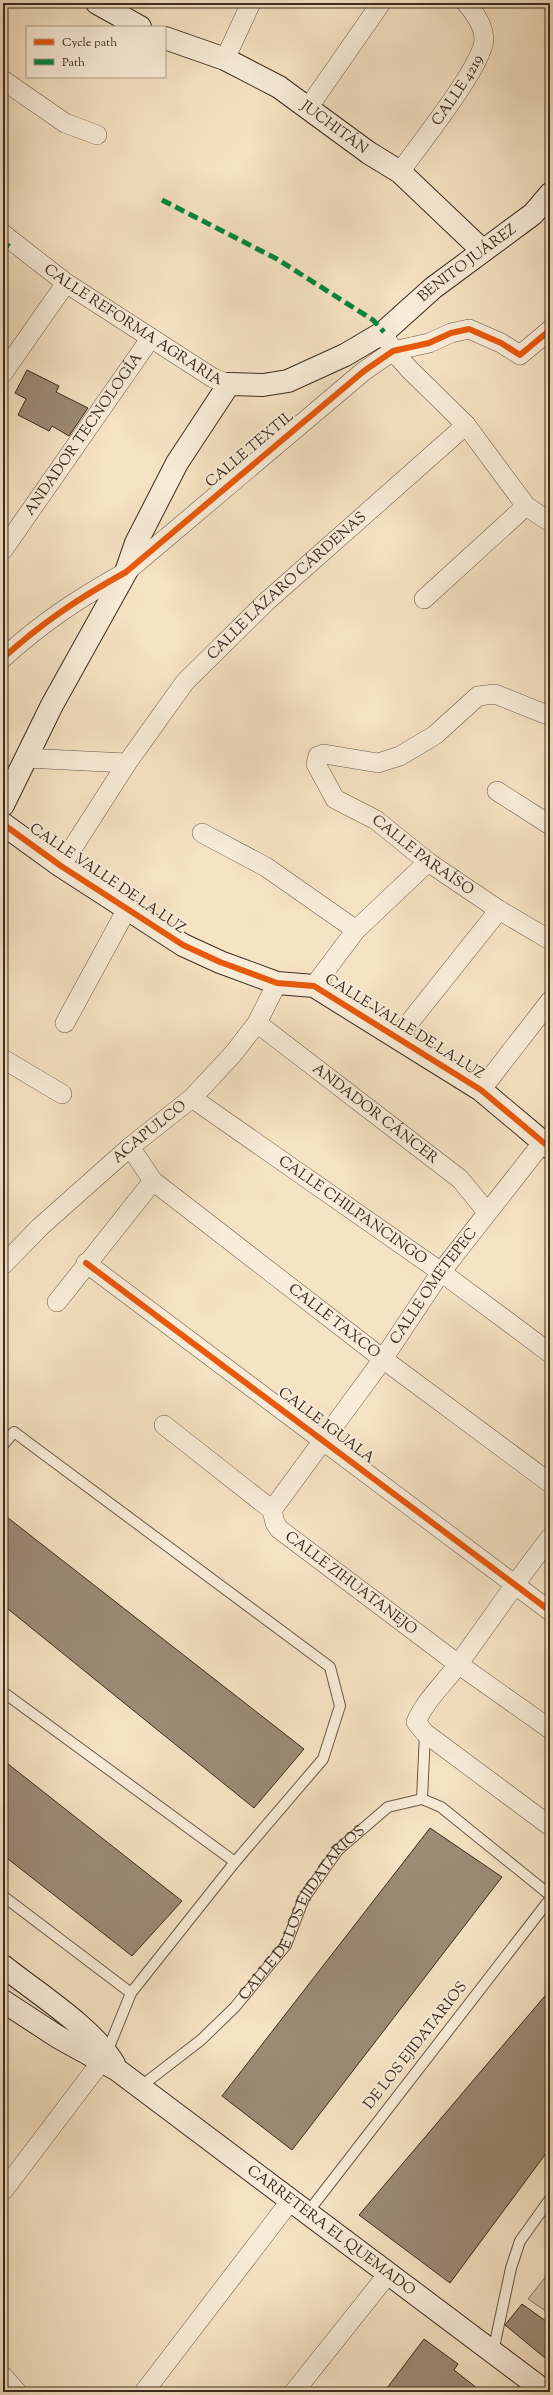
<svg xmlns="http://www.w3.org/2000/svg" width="553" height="2395" font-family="'Sorts Mill Goudy',serif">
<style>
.green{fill:#d6c4a8;stroke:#897864}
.building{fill:#9d8b76;stroke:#3c2c21}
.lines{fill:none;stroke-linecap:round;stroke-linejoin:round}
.lane-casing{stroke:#6a5a4a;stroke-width:12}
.street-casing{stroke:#6a5a4a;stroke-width:20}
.secondary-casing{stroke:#3c2c21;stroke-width:24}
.lane{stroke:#f9edd9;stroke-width:10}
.street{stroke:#f9edd9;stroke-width:19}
.secondary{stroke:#f9edd9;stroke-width:22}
.quiet{stroke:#00873e;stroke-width:5;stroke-dasharray:10 5;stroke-linecap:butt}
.cycleway-casing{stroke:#f9edd9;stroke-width:8}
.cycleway{stroke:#e8590c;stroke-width:6}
.labels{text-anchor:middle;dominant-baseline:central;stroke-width:4;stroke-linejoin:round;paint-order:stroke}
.street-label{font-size:15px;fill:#3c2c21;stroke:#f9edd9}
</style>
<rect width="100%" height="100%" fill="#f6e3c4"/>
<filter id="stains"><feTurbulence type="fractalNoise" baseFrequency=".005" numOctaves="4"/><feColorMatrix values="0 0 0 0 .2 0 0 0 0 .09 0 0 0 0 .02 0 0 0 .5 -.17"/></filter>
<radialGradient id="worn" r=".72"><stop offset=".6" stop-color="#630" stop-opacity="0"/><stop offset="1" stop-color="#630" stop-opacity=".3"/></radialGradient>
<path class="green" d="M550 2271V2314L528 2299Z"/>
<path class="building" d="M27 370 59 386 56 392 88 408 69 436 52 426 49 431 18 415 26 399 15 393Z
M3 1514 304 1749 254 1808 3 1605Z
M3 1760 182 1901 132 1956 3 1855Z
M430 1828 502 1877 292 2150 222 2096Z
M550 1990V2148L450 2283 359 2215Z
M522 2304 550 2324V2362L505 2325Z
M424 2339 458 2364 454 2370 482 2392H384Z"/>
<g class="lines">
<defs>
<g id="lane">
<path d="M3 1445 14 1432 330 1667 340 1706 323 1759 235 1862 131 1993 107 2052"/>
<path d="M3 1692 235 1862"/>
<path d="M422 1799 441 1807 550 1895"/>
<path d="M422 1799 425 1733"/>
<path d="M3 1896 131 1993"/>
<path id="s1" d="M140 2087 201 2040 235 2007 286 1945 304 1898 338 1850 388 1807 422 1799"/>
<path d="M308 2212 550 1899"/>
<path d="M493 2352 511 2268 520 2241 550 2199"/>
</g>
<g id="street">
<path d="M225 59 251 3"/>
<path d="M3 80 65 123 97 135"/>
<path d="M308 108 381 3"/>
<path id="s2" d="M400 172C417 147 485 64 484 38 483 24 475 13 466 3"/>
<path id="s3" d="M3 234 66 283 213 378 229 384"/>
<path d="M389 343 393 351 409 369 466 425 526 506 550 522"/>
<path d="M3 373 66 283"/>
<path id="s4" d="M3 550 150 339"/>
<path d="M424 599 526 506"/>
<path d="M3 658C43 622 79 598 126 572L364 371 393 351 429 343 451 333 469 329 501 343 520 355 550 330"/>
<path id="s5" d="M550 716 495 694 478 696 435 735 400 756 378 763 324 754 318 756 316 764 335 799 376 820 428 862 499 910 550 940"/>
<path d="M25 758 127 763"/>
<path d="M497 791 550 825"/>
<path d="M202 833 266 867 356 930"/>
<path id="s6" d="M61 866 127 763 185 682 266 602 466 425"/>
<path d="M314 986 356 930 428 862"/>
<path d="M65 1023 127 909"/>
<path id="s7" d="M257 1023 460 1179 487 1212"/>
<path d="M397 1038 499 910"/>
<path d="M3 1059 62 1094"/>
<path d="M481 1090 550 1001"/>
<path id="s8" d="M192 1098 441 1272 550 1353"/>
<path id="s9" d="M130 1147 153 1181 383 1359 550 1483"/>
<path d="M86 1263 550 1611"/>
<path id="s10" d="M3 1265 40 1227 130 1147 192 1098 233 1054 257 1023 277 983"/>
<path d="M57 1302 153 1181"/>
<path id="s11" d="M164 1425 272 1510 275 1523 279 1529 458 1664 550 1729"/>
<path id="s12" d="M272 1510 383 1359 441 1272 543 1142"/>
<path d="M550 1538C518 1578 490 1621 459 1663 445 1683 426 1699 416 1722L425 1733 550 1826"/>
<path d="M3 2191 101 2062 107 2052"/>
<path d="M3 2376 17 2392"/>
<path d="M144 2392 291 2200"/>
<path d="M294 2392 388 2274"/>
</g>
<g id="secondary">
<path d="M97 3 140 27"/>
<path id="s13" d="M165 38 225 59 279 87 369 153 400 172 482 250"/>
<path id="s14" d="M3 805 52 705 126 572 136 543 177 463 229 384 263 385 288 381 345 355 384 332 433 288 533 214 550 194"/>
<path d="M3 824 61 866 183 945 220 962 277 983 314 986 481 1090 550 1148"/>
<path d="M3 1966C37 1993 93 2028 114 2064"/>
<path id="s15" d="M3 2001 58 2037 116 2069 546 2392"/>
</g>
</defs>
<use href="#lane" class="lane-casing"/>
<use href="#street" class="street-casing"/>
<use href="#secondary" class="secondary-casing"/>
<use href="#lane" class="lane"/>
<use href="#street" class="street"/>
<use href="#secondary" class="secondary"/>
<path class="quiet" d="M162 200 277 259 373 320 384 332
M3 251 11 240"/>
<defs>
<path id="cycleway" d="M3 658C43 622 79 598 126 572L364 371 393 351 429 343 451 333 469 329 501 343 520 355 550 330
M3 824 61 866 183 945 220 962 277 983 314 986 481 1090 550 1148
M86 1263 550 1611"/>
</defs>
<use href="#cycleway" class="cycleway-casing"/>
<use href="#cycleway" class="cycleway"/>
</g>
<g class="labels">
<g class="street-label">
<text stroke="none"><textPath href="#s2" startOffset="100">CALLE 4219</textPath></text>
<text stroke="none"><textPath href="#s13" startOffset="193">JUCHITÁN</textPath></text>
<text stroke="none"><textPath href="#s14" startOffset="754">BENITO JUÁREZ</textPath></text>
<text stroke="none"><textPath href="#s3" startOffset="159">CALLE REFORMA AGRARIA</textPath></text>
<text stroke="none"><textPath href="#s4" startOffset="141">ANDADOR TECNOLOGÍA</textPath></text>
<text transform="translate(250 450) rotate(-40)">CALLE TEXTIL</text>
<text stroke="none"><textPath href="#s6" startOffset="362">CALLE LÁZARO CÁRDENAS</textPath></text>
<text stroke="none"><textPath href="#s5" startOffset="412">CALLE PARAÍSO</textPath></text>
<text transform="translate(107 879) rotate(34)">CALLE VALLE DE LA LUZ</text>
<text transform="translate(404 1027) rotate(32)">CALLE VALLE DE LA LUZ</text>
<text stroke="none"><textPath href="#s7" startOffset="149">ANDADOR CÁNCER</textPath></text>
<text stroke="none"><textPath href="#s10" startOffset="198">ACAPULCO</textPath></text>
<text stroke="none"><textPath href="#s8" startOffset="196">CALLE CHILPANCINGO</textPath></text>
<text stroke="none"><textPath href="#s12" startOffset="276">CALLE OMETEPEC</textPath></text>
<text stroke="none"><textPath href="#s9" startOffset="270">CALLE TAXCO</textPath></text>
<text transform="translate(326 1426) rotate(37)">CALLE IGUALA</text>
<text stroke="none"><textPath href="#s11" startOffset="248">CALLE ZIHUATANEJO</textPath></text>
<text stroke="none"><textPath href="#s1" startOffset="241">CALLE DE LOS EJIDATARIOS</textPath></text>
<text transform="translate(416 2046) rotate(-52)">DE LOS EJIDATARIOS</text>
<text stroke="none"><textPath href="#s15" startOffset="401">CARRETERA EL QUEMADO</textPath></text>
</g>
</g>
<rect width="553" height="2395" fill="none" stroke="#f6e3c4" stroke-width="16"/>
<rect x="4" y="4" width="545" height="2387" fill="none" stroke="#3c2c21" stroke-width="2"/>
<rect x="8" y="8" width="537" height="2379" fill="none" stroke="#3c2c21"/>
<rect x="26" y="26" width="140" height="52" fill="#f9edd9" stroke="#ada08f"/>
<rect x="34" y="39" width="20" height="6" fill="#e8590c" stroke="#ada08f"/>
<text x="62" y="46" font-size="12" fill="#3c2c21">Cycle path</text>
<rect x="34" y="59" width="20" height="6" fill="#00873e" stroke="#ada08f"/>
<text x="62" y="66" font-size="12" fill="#3c2c21">Path</text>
<rect width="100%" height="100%" filter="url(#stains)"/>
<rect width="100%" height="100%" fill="url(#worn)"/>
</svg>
